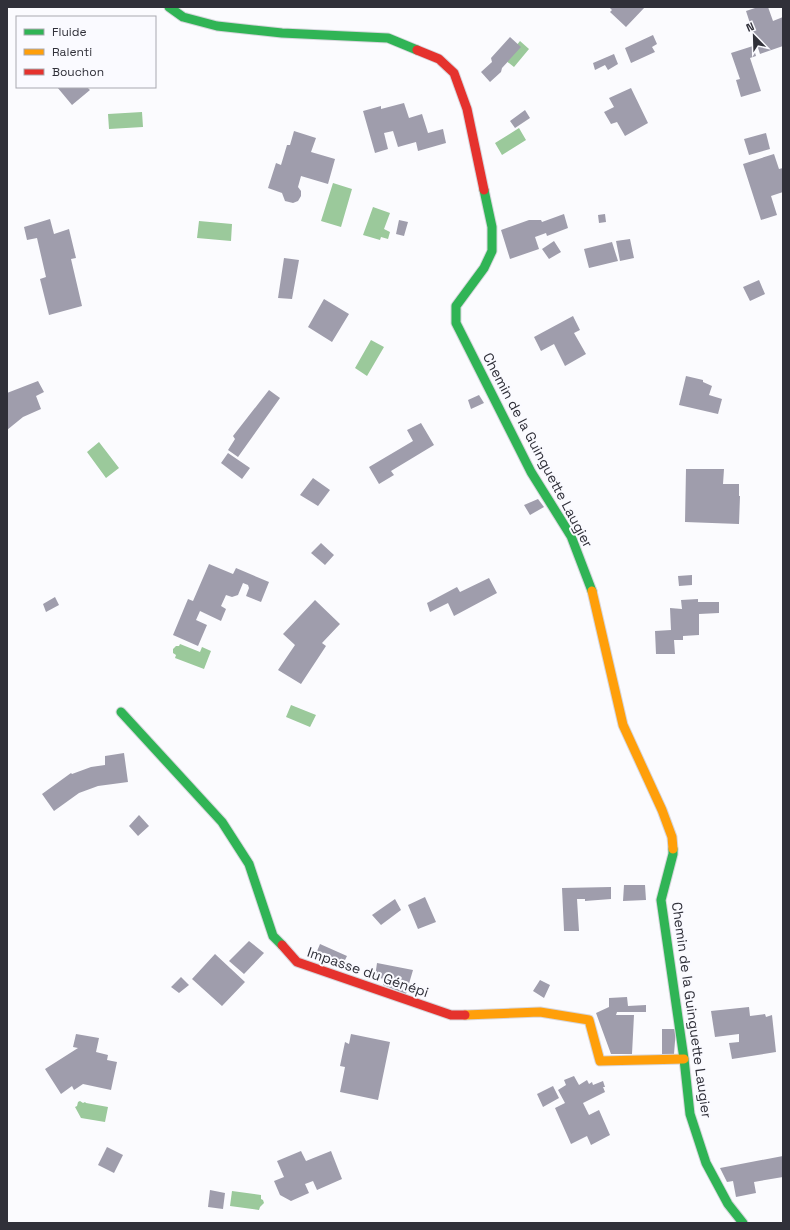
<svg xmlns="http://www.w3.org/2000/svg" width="790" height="1230" font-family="'Space Grotesk',sans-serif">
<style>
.water{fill:#9bc99b}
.building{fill:#9f9dac}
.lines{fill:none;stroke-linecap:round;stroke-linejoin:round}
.fast-casing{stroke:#d6d6dc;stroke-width:11}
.slow-casing{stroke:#d6d6dc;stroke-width:11}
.jam-casing{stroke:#d6d6dc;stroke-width:11}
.fast{stroke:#30b455;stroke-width:9}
.slow{stroke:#ff9f0a;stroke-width:9}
.jam{stroke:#e5322d;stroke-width:9}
.labels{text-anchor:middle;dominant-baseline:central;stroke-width:4;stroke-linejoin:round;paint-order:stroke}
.street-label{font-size:14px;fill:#303039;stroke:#fafaff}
</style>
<rect width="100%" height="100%" fill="#fbfbfe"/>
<path class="water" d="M520 41 529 49 514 67 505 60Z
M142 112 143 127 109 129 108 114Z
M519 128 526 140 502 155 495 143Z
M333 183 352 189 341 227 321 221Z
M373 207 390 213 384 229 390 232 388 239 381 237 380 240 363 235Z
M199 221 232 224 231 241 197 238Z
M371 340 384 347 367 376 355 368Z
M99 442 119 468 106 478 87 452Z
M180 644 200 652 202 647 211 651 204 669 175 658 176 655 173 653V649L176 646H179Z
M291 705 316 715 310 727 286 717Z
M80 1101 83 1103 85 1102 86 1103 108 1107 105 1122 81 1118 75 1107 77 1106 78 1102Z
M232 1191 261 1195V1199L263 1200 264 1203 260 1207 259 1210 230 1206Z"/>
<path class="building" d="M609 7H645L626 27 610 12 612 10Z
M758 7H768L773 21 783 17V46L760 54 746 11Z
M653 35 657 44 652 47 655 52 631 63 625 48Z
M510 37 521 47 502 68 501 72 490 82 481 72 492 62 491 58Z
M753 46 756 56 750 58 761 91 741 97 736 80 740 79 731 53Z
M614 54 618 64 608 70 605 65 595 70 593 63Z
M57 87H87L90 90 72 105Z
M631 88 648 123 625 136 617 122 611 124 604 112 614 107 609 98Z
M404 103 409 118 422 114 428 133 443 129 446 143 418 151 416 142 398 147 393 131 384 133 388 149 375 153 363 111 381 106V109Z
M525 110 530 118 515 128 510 121Z
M294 131 316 138 311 152 335 159 328 184 301 176 298 187 301 191V196L298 201 293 203 285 201 282 193 268 188 276 163 281 165 287 145H290Z
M766 133 770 149 749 155 744 139Z
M774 154 779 169 783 168V192L771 196 777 215 761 220 743 164Z
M564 214 568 228 547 236 546 233 535 237 539 249 510 259 501 230 529 220H541L542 222Z
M605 214 606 222 599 223 598 215Z
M50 219 54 234 69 229 76 258 71 259 82 306 49 315 40 279 46 277 37 238 27 240 24 227Z
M399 220 408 222 404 236 396 234Z
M630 239 634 258 620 261 616 241Z
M554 241 561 252 549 259 542 249Z
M612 242 618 261 589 268 584 249Z
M284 258 299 260 292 299 278 298Z
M759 280 765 294 750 301 743 287Z
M324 299 349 314 332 342 308 327Z
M573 316 580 330 574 333 586 354 565 366 554 344 541 351 534 337Z
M686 376 703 380V382L712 386 709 395 722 399 718 414 679 405Z
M38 381 44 392 36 396 41 409 23 417 7 430V393Z
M269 390 280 398 238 457 228 450 235 439 233 436Z
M479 395 484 403 471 409 468 400Z
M421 423 434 445 391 471 394 475 379 484 369 467 413 441 407 430Z
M228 453 250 468 242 479 221 463Z
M686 469H724L723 484H739V496H740L739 524 685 522Z
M313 478 330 490 318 506 300 495Z
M538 499 544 507 530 515 524 505Z
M321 543 334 555 325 565 311 553Z
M209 564 233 574 236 568 269 582 261 602 246 596 249 588 248 585 243 583 238 595 232 597 226 595 221 606 226 609 221 621 200 611 196 620 207 625 198 646 173 635 188 599 193 601Z
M692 575V585L679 586 678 576Z
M489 578 497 593 454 616 448 603 430 612 427 603 457 587 460 592Z
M55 597 59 605 46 612 43 604Z
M698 599V602H719V613L699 614V635L683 636V640H674L675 654H656L655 631 671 630 670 608 682 609 681 600Z
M315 600 340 624 322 643 326 646 301 684 278 670 295 645 283 634Z
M124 753 128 782 98 786 79 793 54 811 42 794 71 773 72 774 91 767 105 765V756Z
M139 815 149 826 138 836 129 826Z
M624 885H645L646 900 623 901Z
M611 887V899L585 901V899H577L579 931H564L562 888Z
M425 897 436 922 418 929 408 905Z
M395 899 401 910 381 925 372 915Z
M249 941 264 953 244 974 229 961Z
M320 944 347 956 342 966 315 956Z
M215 954 245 982 222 1006 192 979Z
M377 963 413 970 406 994 383 985 384 979 375 977Z
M181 977 189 985 179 993 171 987Z
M540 980 550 985 544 998 533 991Z
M627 997 628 1006 646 1005V1012H617L616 1015H634L632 1054H611L596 1013 609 1007V998Z
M749 1007 750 1016 765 1014 766 1017 772 1015 776 1052 732 1059 729 1043 739 1042V1034L715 1037 711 1011Z
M662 1029H676L674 1054H662Z
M76 1034 99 1038 96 1052 108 1055 107 1060 117 1062 111 1090 83 1084 74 1090 72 1086 61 1094 45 1069 78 1048 73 1047Z
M351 1034 390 1042 378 1100 340 1092 345 1067 340 1066 345 1042 349 1044Z
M574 1076 579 1085 587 1080 589 1084 592 1082 593 1085 603 1081 605 1087H603L605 1092 583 1103 589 1115 599 1110 610 1135 591 1145 587 1136 571 1144 555 1108 565 1103 558 1090 566 1085 564 1080Z
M553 1086 559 1098 543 1107 537 1094Z
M107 1147 123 1155 114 1173 98 1165Z
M301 1151 306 1161 331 1151 342 1179 317 1190 313 1181 305 1184 309 1193 291 1201 280 1195 274 1181 284 1177 277 1161Z
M783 1156V1177L754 1182 756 1193 736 1197 733 1181 727 1182 720 1168Z
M210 1190 225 1193 223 1209 208 1207Z"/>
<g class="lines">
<defs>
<path id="fast" d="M169 7 183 17 217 26 282 33 388 38 417 50
M484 190 492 227V251L484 268 456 306V323L531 472 571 536 592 591
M121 712 222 822 249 864 273 936 282 945
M673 849V854L661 900 684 1059 690 1114 706 1163 728 1204 743 1223"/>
<path id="slow" d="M592 591 623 725 662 810 672 837 673 849
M465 1015 540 1012 589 1020 600 1061 684 1059"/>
<path id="jam" d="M417 50 439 59 454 73 467 109 484 190
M282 945 297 962 451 1015H465"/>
</defs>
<use href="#fast" class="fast-casing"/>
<use href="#slow" class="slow-casing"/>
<use href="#jam" class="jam-casing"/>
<use href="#fast" class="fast"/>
<use href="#slow" class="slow"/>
<use href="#jam" class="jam"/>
</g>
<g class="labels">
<g class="street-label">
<text transform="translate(538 450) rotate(62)">Chemin de la Guinguette Laugier</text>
<text transform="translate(368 972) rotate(19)">Impasse du Génépi</text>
<text transform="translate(692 1010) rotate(82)">Chemin de la Guinguette Laugier</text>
</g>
</g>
<rect width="790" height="1230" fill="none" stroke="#303039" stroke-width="16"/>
<rect x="16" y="16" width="140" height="72" fill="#fafaff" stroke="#a9a9b0"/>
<rect x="24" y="29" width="20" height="6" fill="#30b455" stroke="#a9a9b0"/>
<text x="52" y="36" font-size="12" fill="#303039">Fluide</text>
<rect x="24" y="49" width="20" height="6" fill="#ff9f0a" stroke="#a9a9b0"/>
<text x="52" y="56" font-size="12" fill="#303039">Ralenti</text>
<rect x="24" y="69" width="20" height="6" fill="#e5322d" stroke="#a9a9b0"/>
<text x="52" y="76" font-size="12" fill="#303039">Bouchon</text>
<g transform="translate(754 36) rotate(337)" stroke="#fafaff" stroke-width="3" paint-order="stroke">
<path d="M0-3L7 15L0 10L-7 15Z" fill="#303039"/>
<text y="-6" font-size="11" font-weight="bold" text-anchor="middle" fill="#303039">N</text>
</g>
</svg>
